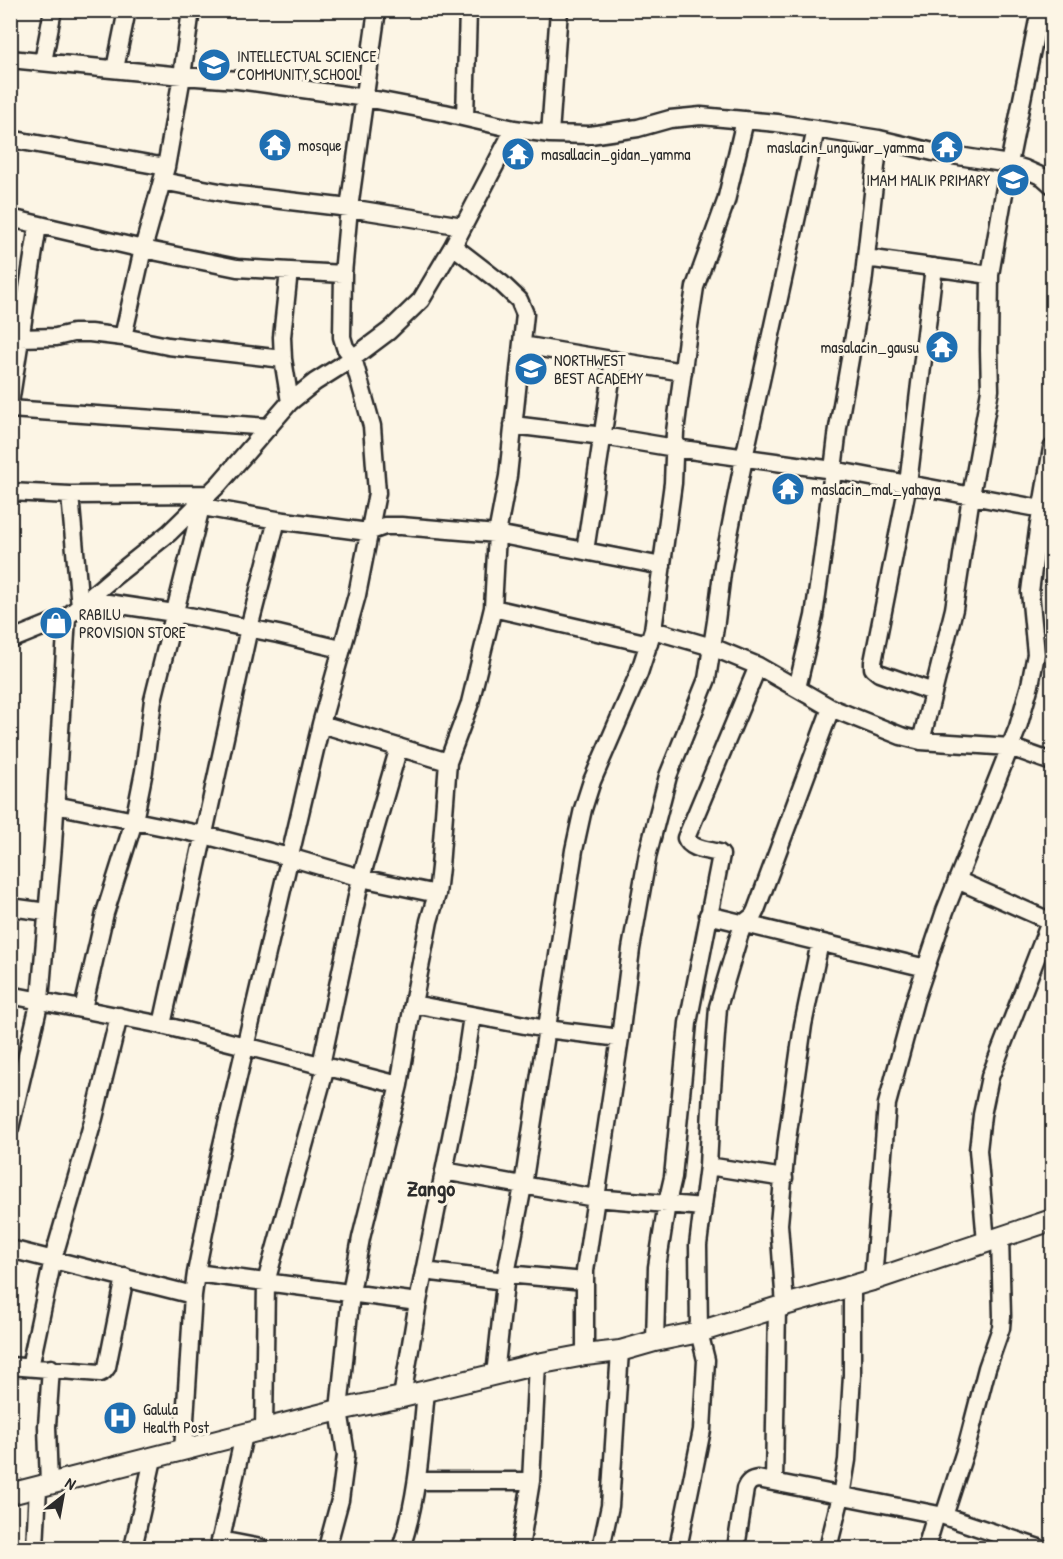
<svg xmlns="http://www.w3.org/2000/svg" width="1063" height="1559" font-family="'Patrick Hand',sans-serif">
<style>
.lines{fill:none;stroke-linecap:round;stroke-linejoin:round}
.minor-casing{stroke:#2b2b2b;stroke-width:21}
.tertiary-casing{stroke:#2b2b2b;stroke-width:24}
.minor{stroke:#fcf5e5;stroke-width:16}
.tertiary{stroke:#fcf5e5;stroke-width:20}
.labels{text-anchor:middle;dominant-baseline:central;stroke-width:6;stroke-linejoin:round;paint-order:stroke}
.poi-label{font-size:16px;fill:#2b2b2b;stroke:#fcf5e5;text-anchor:start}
.district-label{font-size:22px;font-weight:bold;fill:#2b2b2b;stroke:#fcf5e5}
</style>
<rect width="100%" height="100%" fill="#fcf5e5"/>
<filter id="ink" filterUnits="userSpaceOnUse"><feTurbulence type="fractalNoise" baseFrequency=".0167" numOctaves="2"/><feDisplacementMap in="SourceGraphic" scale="12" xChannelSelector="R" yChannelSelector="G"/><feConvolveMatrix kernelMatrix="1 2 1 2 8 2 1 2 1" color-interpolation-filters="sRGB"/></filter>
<g filter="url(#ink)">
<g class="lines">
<defs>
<path id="minor" d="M10 59 182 76 238 80 366 98 445 113 514 129 550 134 590 135 638 128 670 119 701 116 777 123 879 139 933 152 1009 164 1025 169 1043 177 1052 185
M43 62 53 10
M115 69 127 10
M465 117 468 10
M550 134 559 10
M10 139 166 167
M162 181 230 194 349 208 463 226
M10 218 143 249 237 268 343 274
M866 258 990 275
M289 271 282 337 283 359 290 402
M123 337 143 249 166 167 182 76 191 10
M20 338 56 337 73 333H90L123 337 168 346 283 359
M522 345 683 372
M10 403 38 225
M10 409 269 427
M513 425 603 436 675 448 833 470 1042 509
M10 492 70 495 208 494
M70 495 80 607
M197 506 277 520 368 532 385 526H401L497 534 662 566
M585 551 614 360
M88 600 174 613 278 634 341 649
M493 608 649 644
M653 630 712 647 758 666 831 708 901 736 921 741 1010 747 1052 762
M10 640 67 617 115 576 169 533 219 484 290 402 315 382 353 358 389 331 421 300 453 246 514 129
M797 688 814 616 824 545 838 428 863 284 879 139
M933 692 879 673 873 668V662L908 484 934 267
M321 724 448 762
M921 741 954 609 971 496 990 390 989 350 990 275 1009 164 1040 10
M55 805 204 835 289 857 361 878 437 894
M957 880 1052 922
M10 907 47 912
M708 915 926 968
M10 995 162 1025 399 1085
M413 1004 546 1029 620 1038 585 1271V1355
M83 1009 105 913 134 821 144 771 153 700 201 507
M162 1025 249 628 277 520
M620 1038 631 949 648 853 668 776 707 679 716 621 723 565 744 458 816 129
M321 1065 361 878 399 747
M10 1128 40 1000 53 845 67 617
M708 1166 784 1178
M444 1171 595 1198 703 1207
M986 1242 978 1150 982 1115 990 1077 1052 917
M10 1249 193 1295
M424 1271 505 1281
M196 1273 418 1302
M506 1274 585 1281
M873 1280 887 1104 915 1000 945 911 1018 727 1030 685 1036 654 1030 592 1038 530 1052 448
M785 1305 779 1224 786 1147 803 1025 820 942
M655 1341 657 1267 667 1203 673 1177 688 1023 721 855 719 853C707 850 690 849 686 838L758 666
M10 1366 100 1373 104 1371 107 1367 125 1277
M30 1367 53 1259 94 1118 119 1016
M495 1375 506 1274 523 1186 574 850 583 809 592 781 639 673 653 630 673 483 675 432 687 339 695 287 726 201 745 120
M402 1397 418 1302 463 1077 472 1016
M264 1430 266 1282 326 1067
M183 1451 193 1295 196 1273 218 1162 321 724 357 595 377 493 372 426 353 358 345 347 342 337 343 274 349 208 377 10
M417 1481H531
M774 1482 777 1307
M49 1484 47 1426 51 1368
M944 1516 967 1445 987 1368 1001 1328 1002 1316 1000 1237
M220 1540 261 1548
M35 1548 38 1487
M133 1548 153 1459
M219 1548 244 1435
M327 1548 340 1500 346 1455 339 1410 351 1293 361 1238 399 1085 413 1004 429 921 437 894 440 867 448 762 470 703 493 608 497 534 508 476 525 314 519 300 501 283 453 246
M401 1548C418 1498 421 1444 426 1391
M520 1548 531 1481 537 1364
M601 1548 610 1506 620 1351
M678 1548 702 1430 706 1360 699 1332 698 1245 708 1166 712 1089 718 1007 739 936 744 923 753 916 756 910 831 708
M736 1548 745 1489C748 1482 751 1480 758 1479L944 1516 1039 1548
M828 1548 841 1496 847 1460 852 1375V1286
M926 1548 936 1515"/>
<path id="tertiary" d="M10 1494 339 1410 402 1397 537 1364 585 1355 620 1351 655 1341 699 1332 785 1305 873 1280 1052 1220"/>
</defs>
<use href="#minor" class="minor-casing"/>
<use href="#tertiary" class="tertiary-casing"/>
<use href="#minor" class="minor"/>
<use href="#tertiary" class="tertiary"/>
</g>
</g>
<defs>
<symbol id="school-disc" viewBox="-11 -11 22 22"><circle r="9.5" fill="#1f6fb2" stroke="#fcf5e5"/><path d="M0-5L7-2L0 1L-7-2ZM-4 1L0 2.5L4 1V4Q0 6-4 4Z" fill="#fff"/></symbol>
<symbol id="temple-disc" viewBox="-11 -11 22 22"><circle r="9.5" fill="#1f6fb2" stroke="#fcf5e5"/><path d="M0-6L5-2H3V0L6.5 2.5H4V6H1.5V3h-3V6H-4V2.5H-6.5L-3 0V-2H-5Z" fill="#fff"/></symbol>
<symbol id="shop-disc" viewBox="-11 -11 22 22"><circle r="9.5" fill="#1f6fb2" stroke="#fcf5e5"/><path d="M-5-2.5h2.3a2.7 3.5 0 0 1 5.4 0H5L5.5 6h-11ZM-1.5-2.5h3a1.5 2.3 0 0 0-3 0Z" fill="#fff"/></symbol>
<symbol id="hospital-disc" viewBox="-11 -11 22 22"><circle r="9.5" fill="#1f6fb2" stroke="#fcf5e5"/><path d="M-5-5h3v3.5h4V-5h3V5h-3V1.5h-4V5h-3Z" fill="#fff"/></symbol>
</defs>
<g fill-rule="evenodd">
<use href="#school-disc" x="195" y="46" width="38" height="38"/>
<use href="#temple-disc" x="256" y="126" width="38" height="38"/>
<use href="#temple-disc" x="928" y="128" width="38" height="38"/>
<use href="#temple-disc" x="499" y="135" width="38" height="38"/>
<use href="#school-disc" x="994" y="161" width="38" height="38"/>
<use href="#temple-disc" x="923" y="328" width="38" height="38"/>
<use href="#school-disc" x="512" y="350" width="38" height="38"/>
<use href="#temple-disc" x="769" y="470" width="38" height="38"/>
<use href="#shop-disc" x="37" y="604" width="38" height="38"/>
<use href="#hospital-disc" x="101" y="1399" width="38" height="38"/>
</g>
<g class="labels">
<g class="poi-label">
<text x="237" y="56">INTELLECTUAL SCIENCE<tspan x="237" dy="18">COMMUNITY SCHOOL</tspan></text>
<text x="298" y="145">mosque</text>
<text x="924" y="147" text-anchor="end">maslacin_unguwar_yamma</text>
<text x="541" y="154">masallacin_gidan_yamma</text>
<text x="990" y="180" text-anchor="end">IMAM MALIK PRIMARY</text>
<text x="919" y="347" text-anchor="end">masalacin_gausu</text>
<text x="554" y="360">NORTHWEST<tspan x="554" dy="18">BEST ACADEMY</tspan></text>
<text x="811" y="489">maslacin_mal_yahaya</text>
<text x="79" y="614">RABILU<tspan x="79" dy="18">PROVISION STORE</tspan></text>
<text x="143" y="1409">Galula<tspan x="143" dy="18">Health Post</tspan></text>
</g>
<g class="district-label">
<text x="431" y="1188">Zango</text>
</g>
</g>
<rect width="1063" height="1559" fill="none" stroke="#fcf5e5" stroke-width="36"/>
<rect x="18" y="18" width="1027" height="1523" fill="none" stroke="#2b2b2b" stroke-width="2" filter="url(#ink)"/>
<g transform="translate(63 1496) rotate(31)" stroke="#fcf5e5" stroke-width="4.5" paint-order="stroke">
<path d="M0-4.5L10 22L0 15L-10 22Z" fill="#2b2b2b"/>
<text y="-9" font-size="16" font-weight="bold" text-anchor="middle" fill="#2b2b2b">N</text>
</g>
</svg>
